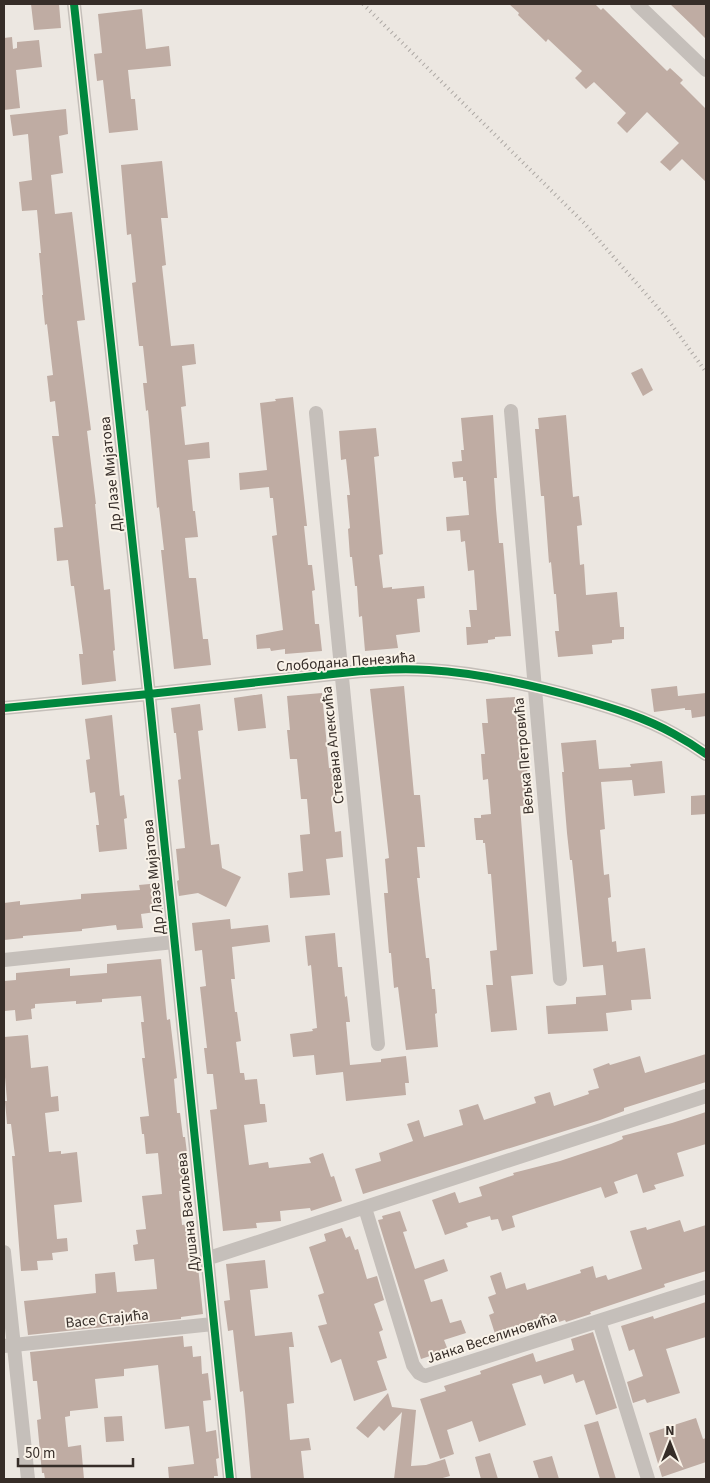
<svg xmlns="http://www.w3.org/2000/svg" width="710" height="1483" font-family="'Source Sans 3',sans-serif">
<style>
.building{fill:#bfaca3}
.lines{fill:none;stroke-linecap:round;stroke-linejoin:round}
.street{stroke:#c5bfba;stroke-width:14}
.rail{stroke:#ada8a4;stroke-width:4;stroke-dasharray:1 4;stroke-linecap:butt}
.cycleway-casing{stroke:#f9f2e8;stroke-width:11}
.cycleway{stroke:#00873e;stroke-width:8}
.labels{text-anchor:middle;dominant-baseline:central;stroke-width:4;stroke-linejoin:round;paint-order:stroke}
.street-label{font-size:15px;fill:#362d28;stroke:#f9f2e8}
</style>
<rect width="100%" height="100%" fill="#ece7e1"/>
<path class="building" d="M31 4H59L61 28 34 30Z
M509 4H595L601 10 603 8 667 71 670 68 683 80 680 83 706 109V182L682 159 670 171 660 162 679 143 647 112 627 133 617 123 626 113 594 82 586 89 575 78 582 71 548 39 546 42 518 15 519 13Z
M670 4H706V39L694 27Z
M142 9 146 49 169 46 171 66 128 70 131 99H135L138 130 109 133 103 80 97 81 94 54 102 53 98 14Z
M12 37 13 49 17 48V42L39 40 42 67 16 70 20 108 4 110V38Z
M66 109 68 134 59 136 63 173 51 175 55 214 72 212 85 320 77 321 91 430 87 431 96 504H95L104 590 110 589 115 650 113 651 116 681 82 685 79 654H83L74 586H71L68 560 57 561 54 528 63 527 52 436H59L55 401 50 402 47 376 53 375 47 324 45 325 42 295H43L39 253H41L37 210 22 211 19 182 32 180 28 134 13 136 10 115Z
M162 161 168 218H161L166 265 162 266 171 346 194 344 196 364 182 366 186 406 181 407 185 445 209 442 210 458 188 460 193 511H195L198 537 185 538 189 578H196L203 639H208L211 665 174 669 161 550H164L159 507 157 508 148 410 146 411 143 383H147L143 346H139L132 283 136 282 131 234 127 235 121 165Z
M642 368 653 390 643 396 631 373Z
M293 397 307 526H304L308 565H312L315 590 312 591 315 624H319L322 651 285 654V649L271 651 270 648 257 649 256 635 283 630 272 536 277 535 273 498H270L269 487 240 490 239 473 267 470 260 403 276 401 275 399Z
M493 415 497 478H494L496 509 499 543H503L511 636 495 637V639L488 640V643L467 645 466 627H471L469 610H477L474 570 468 571 465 541 461 542 460 530 447 531 446 517 469 515 466 481H463V477L454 478 452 462 462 461 461 450H464L461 418Z
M566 415 573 497 579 496 582 525 577 526 580 565 584 564 586 595 617 592 620 627H624V639L612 640V643L592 645 593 654 558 657 555 631H559L556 594H554L551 562 549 563 544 496H541L535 429H539L538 418Z
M376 428 379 456 374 457 383 554 379 555 383 588 392 587V589L424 586 425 598 417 599 420 632 396 635 398 648 365 651 362 616 359 617 357 586H355L352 557H350L348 529 350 528 347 495H350L346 459 341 460 339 431Z
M404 686 414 795H420L425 847H417L420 878H417L426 958H429L432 989H435L437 1013 435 1014 438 1047 406 1050 398 987 394 988 391 953H389L384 893H388L385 859 389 858 370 689Z
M677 686 678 696 706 693V716L692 718 691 710H685V708L654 712 651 689Z
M322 693 329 768H333L336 796 331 797 335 832 341 831 343 857 326 859 330 895 290 898 288 873 303 871 300 835 310 834 307 799H301L297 759H290L287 730H290L287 696Z
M262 694 266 728 238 731 234 698Z
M515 697 517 720H521L528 776H526L528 806H520L533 974 511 976 517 1030 491 1032 486 985H493L490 951 497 950 491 874H488L485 843H483V840H476L474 818H481V815L491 814 488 779 483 780 481 754H485L482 723H488L486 699Z
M200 704 203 730 198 731 211 845 219 844 222 868 241 877 226 907 198 893 179 896 177 881 179 880 176 849 185 848 178 780 181 779 176 733H174L171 708Z
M112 715 120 796 124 795 127 818 124 819 127 849 99 852 96 825H99L95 792 90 793 86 760 90 759 85 719Z
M596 740 599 769 631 767 630 764 662 761 665 793 634 796 632 780 601 782 605 829 600 830 604 875 609 874 611 897 608 898 612 942 616 941 617 952 645 948 651 999 631 1000 632 1010 606 1013 608 1031 548 1034 546 1006 576 1004V997L606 995 603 965 583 967 572 860H570L567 833 562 772H564L561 743Z
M706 795V814L691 815V796Z
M160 883 163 911 141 914 143 928 117 930 116 925 82 929V931L23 936V938L4 940V903L20 901V905L81 899V894L140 890 139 885Z
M230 919 231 929 268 925 270 942 232 947 235 979H231L235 1012H237L241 1041 236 1042 240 1073H244L245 1080 257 1079 260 1104H265L267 1122 244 1125 249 1165 268 1162 269 1168 311 1163 309 1158 323 1153 331 1177 334 1176 342 1201 311 1211 310 1208 280 1211 281 1221 256 1223 257 1228 223 1231 210 1110 217 1109 213 1074H207L204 1048H207L200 987 206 986 202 950 195 951 192 923Z
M335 933 338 967H342L345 997 347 996 350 1022H346L350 1065 381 1062V1059L406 1056 409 1083H405L406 1095 346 1101 343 1072 316 1075 314 1055 293 1057 290 1034 313 1031 312 1029 317 1028 311 965 308 966 305 936Z
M161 959 167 1020 170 1019 177 1078 174 1079 177 1113H180L183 1137H185L188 1161 184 1162 187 1190 179 1191 182 1225 189 1224 190 1239 195 1238 203 1314 181 1317V1319L28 1335 24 1301 96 1293 95 1274 115 1272 117 1292 157 1289 154 1259 135 1261 133 1245 138 1244 136 1230 146 1229 142 1196 162 1194 158 1153 146 1154 144 1134H142L140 1117 149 1116 142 1058H145L141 1022H144L141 996 102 999V1002L76 1004V1001L35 1004V1008L31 1009 32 1019 16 1021 15 1010 4 1011V981L16 980V973L70 968V976L107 973V964Z
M28 1035 31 1068 48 1066 51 1097 58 1096 59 1111 45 1113 49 1152 61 1151V1154L77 1152 82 1202 54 1205 57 1239 67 1238 68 1251 52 1253 53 1260 37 1261 38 1270 21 1271 12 1156H15L11 1124H7L5 1101H7L4 1065V1037Z
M706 1054V1082L624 1108V1111L600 1120 363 1194 355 1169 381 1161 379 1153 413 1141 407 1124 419 1120 424 1137 463 1125 459 1110 478 1104 484 1120 536 1103 534 1097 550 1092 554 1106 589 1094 588 1091 599 1088 593 1069 609 1063 610 1065 640 1056 645 1073Z
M706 1112V1144L677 1153 684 1176 654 1185 656 1189 643 1193 637 1174 614 1182 618 1193 605 1198 601 1187 512 1216 515 1227 502 1231 498 1219 491 1220 490 1216 466 1223 468 1227 445 1235 432 1200 455 1192 459 1203 482 1196 479 1187 514 1175 513 1173 560 1161 611 1144 623 1139 622 1136 672 1123Z
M400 1211 407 1231 403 1232 415 1269 444 1259 448 1271 424 1280 431 1302 442 1299 450 1323 461 1320 466 1333 444 1340 448 1350 421 1359 378 1220 383 1219 382 1216Z
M680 1220 684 1232 706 1225V1271L664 1284 665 1287 590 1312 591 1314 566 1322 565 1320 559 1322 558 1319 497 1340 489 1315 494 1313 488 1297 496 1294 490 1276 501 1272 506 1289 525 1283 527 1290 581 1273 580 1270 593 1266 596 1278 606 1275 608 1280 642 1269 630 1231 646 1227 647 1230Z
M342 1228 346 1238 350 1236 355 1250 358 1249 367 1279 377 1276 384 1300 374 1304 383 1330 379 1332 387 1358 377 1361 387 1390 354 1401 341 1359 331 1363 318 1326 327 1324 318 1295 324 1293 309 1247 326 1241 324 1234Z
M265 1260 268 1288 250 1290 255 1336 292 1332 294 1347H289L294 1403 287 1404 290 1440 309 1438 311 1450 301 1451 304 1479H251L245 1411 243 1391 240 1392 233 1330 228 1331 224 1301 230 1300 226 1264Z
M706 1302V1337L666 1349 680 1393 647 1403 645 1399 633 1403 627 1382 643 1376 634 1349 629 1351 621 1326 653 1316 654 1319Z
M593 1332 617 1408 596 1415 584 1380 576 1383 573 1374 544 1384 541 1375 512 1384 526 1425 479 1442 472 1421 447 1430 454 1454 440 1459 420 1399 446 1391 444 1386 481 1374 480 1371 533 1353 536 1362 574 1350 571 1339Z
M183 1336 184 1347 192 1346 193 1357 201 1356 202 1374 208 1373 211 1400 203 1401 206 1432 216 1430 219 1458 216 1459 218 1476H214V1479H169L168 1467 194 1464 189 1426 165 1429 158 1365 124 1369V1376L95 1379 98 1408 70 1411V1416L65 1417 68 1447 81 1445 84 1479H45L44 1473H42L37 1420 41 1419 37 1381H33L30 1352Z
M388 1393 392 1407 416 1410 411 1466 426 1465 445 1459 450 1476 439 1479H394L402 1412 384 1431 379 1426 368 1438 356 1428Z
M122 1416 124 1441 106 1442 104 1417Z
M696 1418 703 1439 706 1438V1462L662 1477 649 1433Z
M598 1421 601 1431 616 1479H600L584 1425Z
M490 1453 498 1479H481L475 1457Z
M552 1456 559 1479H539L533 1461Z"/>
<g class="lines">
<path class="street" d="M74 4 149 694 230 1479
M637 4 706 70
M511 411 560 979
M316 413 378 1044
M4 708 149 694 342 673C371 670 400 668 429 670 481 673 532 685 582 699 613 708 646 718 674 734 685 740 696 747 706 754
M4 960 174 942
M365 1208 413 1365 419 1373 425 1376 706 1287
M4 1252 28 1479
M206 1259 706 1096
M599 1321 648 1479
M4 1346 213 1324"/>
<path class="rail" d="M363 4 584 223 666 317 706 372"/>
<defs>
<path id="cycleway" d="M74 4 149 694 230 1479
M4 708 149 694 342 673C371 670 400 668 429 670 481 673 532 685 582 699 613 708 646 718 674 734 685 740 696 747 706 754"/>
</defs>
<use href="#cycleway" class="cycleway-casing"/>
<use href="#cycleway" class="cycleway"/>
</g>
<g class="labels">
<g class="street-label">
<text transform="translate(111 474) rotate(-96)">Др Лазе Мијатова</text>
<text transform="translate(346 662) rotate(-4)">Слободана Пенезића</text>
<text transform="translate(333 745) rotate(-96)">Стевана Алексића</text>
<text transform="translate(524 756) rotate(-95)">Вељка Петровића</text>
<text transform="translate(154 877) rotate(-96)">Др Лазе Мијатова</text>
<text transform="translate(188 1212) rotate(-96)">Душана Васиљева</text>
<text transform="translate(107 1319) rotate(-6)">Васе Стајића</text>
<text transform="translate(492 1338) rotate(-18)">Јанка Веселиновића</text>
</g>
</g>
<rect width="710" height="1483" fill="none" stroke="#362d28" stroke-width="10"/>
<g transform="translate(670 1443)" stroke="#f9f2e8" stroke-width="4" paint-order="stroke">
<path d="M0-4L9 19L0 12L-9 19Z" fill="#362d28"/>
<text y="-8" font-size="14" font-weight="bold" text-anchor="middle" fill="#362d28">N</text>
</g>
<path d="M18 1458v8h115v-8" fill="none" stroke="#362d28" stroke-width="2.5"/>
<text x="25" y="1458" font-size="15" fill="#362d28" stroke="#f9f2e8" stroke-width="4" paint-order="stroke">50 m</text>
</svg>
